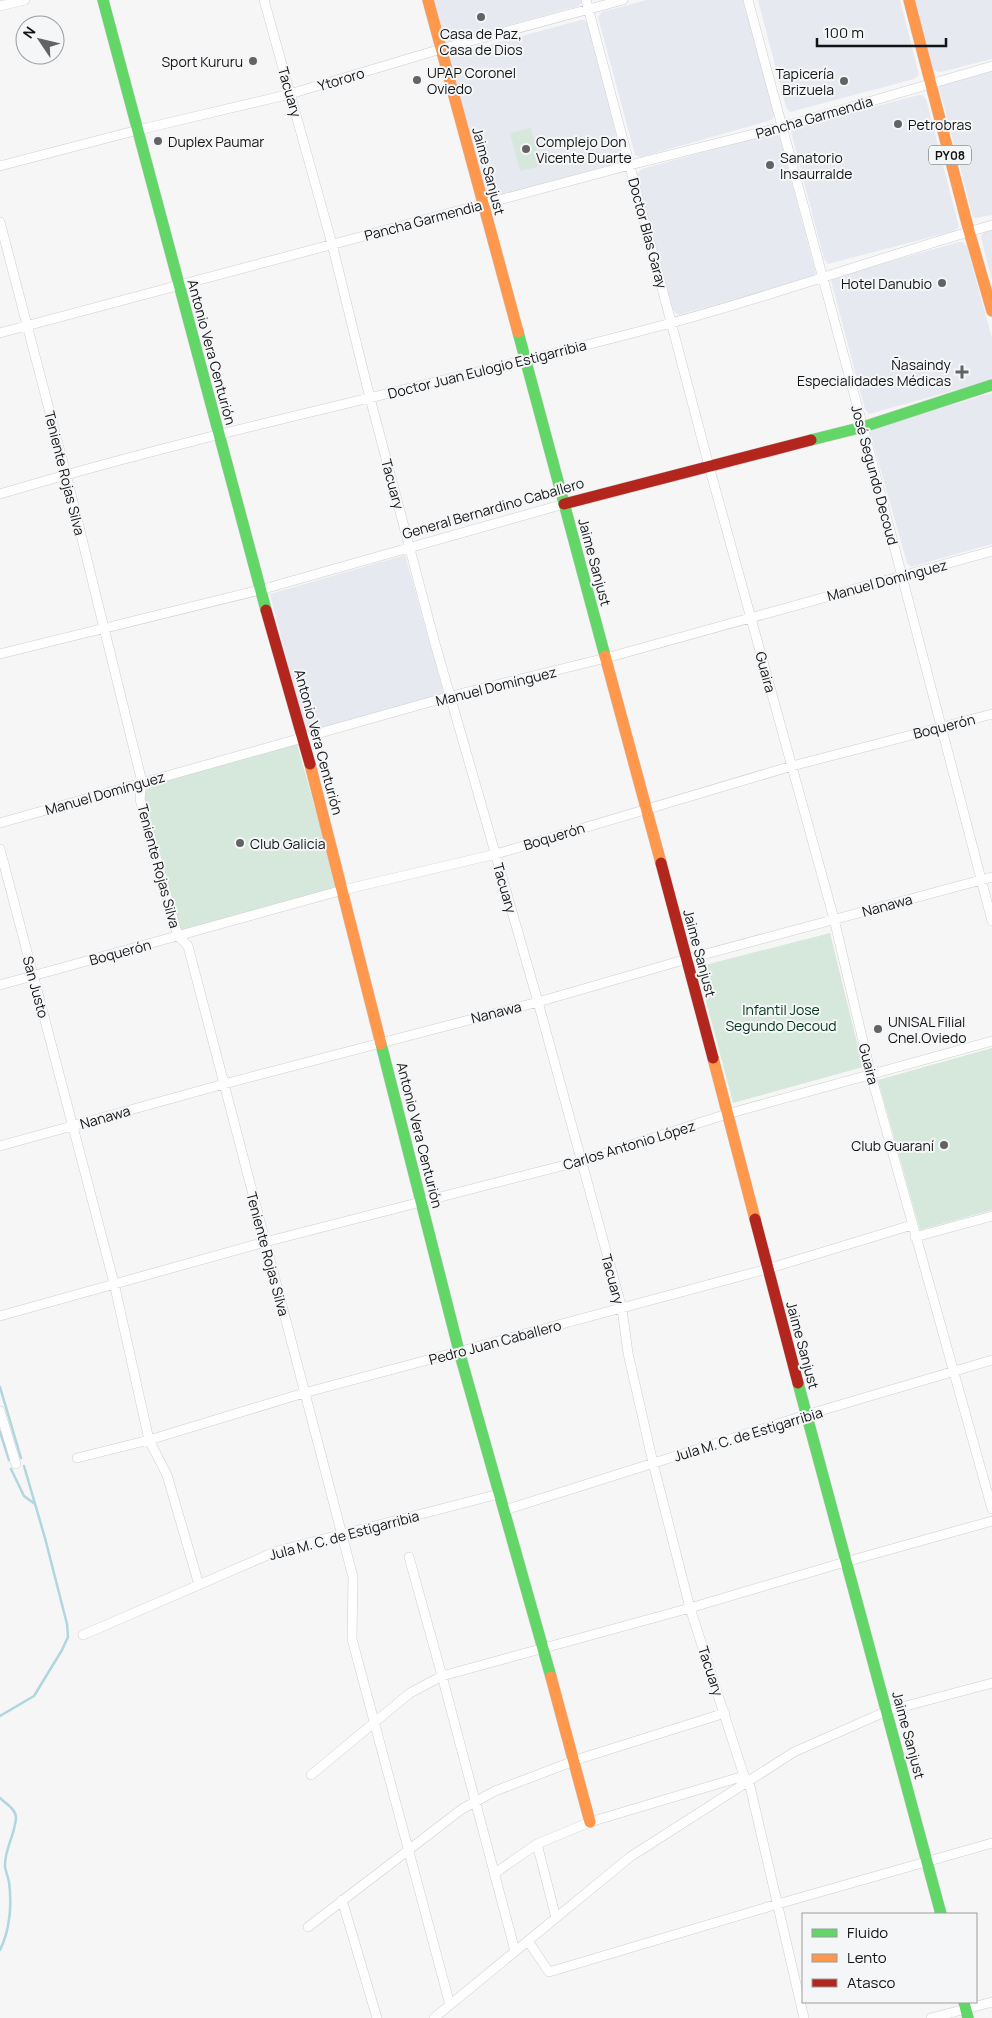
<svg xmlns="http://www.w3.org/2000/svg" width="992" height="2018" font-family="Manrope,sans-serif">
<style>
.built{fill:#e6e9ef}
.green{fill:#d6e8dc}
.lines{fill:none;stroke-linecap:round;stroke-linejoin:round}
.stream{stroke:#b0d6de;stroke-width:2.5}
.street-casing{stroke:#cfcfd0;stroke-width:10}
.fast-casing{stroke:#cfcfd0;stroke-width:12}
.slow-casing{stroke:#cfcfd0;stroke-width:12}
.jam-casing{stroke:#cfcfd0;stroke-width:12}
.street{stroke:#fefefe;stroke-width:9}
.fast{stroke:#63d668;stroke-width:11}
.slow{stroke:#ff974d;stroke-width:11}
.jam{stroke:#b3261e;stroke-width:11}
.poi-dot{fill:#626364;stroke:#f5f6f8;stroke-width:2}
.labels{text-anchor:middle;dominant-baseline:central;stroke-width:4;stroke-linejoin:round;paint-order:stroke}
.shield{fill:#f5f6f8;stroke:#575859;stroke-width:1}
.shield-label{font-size:12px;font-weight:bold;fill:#131415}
.poi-label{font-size:14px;fill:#131415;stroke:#f5f6f8;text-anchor:start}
.street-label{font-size:14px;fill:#131415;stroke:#f5f6f8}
.park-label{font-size:14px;fill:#00331a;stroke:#f5f6f8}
</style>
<rect width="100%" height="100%" fill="#f6f6f7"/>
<path class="built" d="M434 0H584L579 6 448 42 445 40Z
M647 0H743L774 114 772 120 641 157 635 155 598 17 602 12Z
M758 0H900L919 75 914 79 790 112 786 107Z
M915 0H992V59L941 72 934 71Z
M581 20H584L589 25 622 158 618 163 489 197 486 195 450 58 455 54Z
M992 70V215L976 218 973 217 939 87 941 84Z
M919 95H922L926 99 959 227 954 231 828 264 824 259 791 132 796 127Z
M772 133 778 135 780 138 816 274 811 278 678 315 673 310 637 174 642 169Z
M992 228V281L981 238 983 232Z
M959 242H963L967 247 992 338V380L869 414 865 409 831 281 835 277Z
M992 393V544L911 567 907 563 870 432 874 428Z
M405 555 444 694 306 733 270 594Z"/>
<path class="green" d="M531 128 541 166 520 171 510 133Z
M297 744 337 887 332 888V890L185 930 184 929 179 930 144 798 146 786Z
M830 933 863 1067 733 1103 697 967Z
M992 1048V1210L920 1230 878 1080Z"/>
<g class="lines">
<path class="stream" d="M0 1387 21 1458
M0 1432 9 1460
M11 1469 24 1496 35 1504
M0 1716 34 1696 62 1650 68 1637 67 1624 45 1538 24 1466
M0 1798C6 1804 16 1809 16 1818 15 1835 4 1850 5 1867 6 1872 8 1877 9 1882 12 1904 10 1930 0 1950"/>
<defs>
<path id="street" d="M264 0 332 244 370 398 434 640 538 1002 622 1309 628 1353 653 1463 690 1608 744 1776
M586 0 709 466 834 919 871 1075 992 1509
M748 0 863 427 992 921
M0 6 25 0
M0 166 138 130 290 94 441 49 623 0
M0 222 66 474 142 782 140 799 178 936 188 946 353 1577 352 1639 450 2005
M0 333 630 165 782 127 992 66
M0 494C221 428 448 383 671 323 779 294 884 256 992 225
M0 654 260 590 564 504
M0 823 451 696 606 658 992 551
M0 849 114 1283 149 1440 167 1475 199 1585
M0 985 343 890 496 854 792 766 992 714
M0 1146 224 1084 538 1002 687 959 992 877
M915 1237 992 1216
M0 1316 265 1242 581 1161 727 1114 992 1041
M0 1411 16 1464
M77 1458 149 1440 304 1393 767 1269 912 1225
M505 1510 806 1415 992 1360
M409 1557 442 1676 515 1951
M83 1635 277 1551 499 1494
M311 1775 410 1693 442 1676 690 1608 845 1562 992 1521
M537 1844 556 1918
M495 1873 537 1844 590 1822 744 1776 749 1782 804 2018
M342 1900 377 2018
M308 1927 462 1809 495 1791 582 1758 725 1713
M528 1941 549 1972 778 1904 992 1843
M434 2018 630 1857 794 1752 887 1711 992 1683
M931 2018 992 2002"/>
<path id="fast" d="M103 0 266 610
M518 332 605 656
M811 440 863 427 992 385
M381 1044 459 1351 551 1677
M798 1383 941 1914
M964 2002 968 2018"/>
<path id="slow" d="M428 0 518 332
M909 0 969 231 992 311
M605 656 661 863
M310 764 381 1044
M713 1058 755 1219
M551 1677 590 1822"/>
<path id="jam" d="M564 504 811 440
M266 610 310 764
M661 863 713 1058
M755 1219 798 1383"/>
</defs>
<use href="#street" class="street-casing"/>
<use href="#fast" class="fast-casing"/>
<use href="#slow" class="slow-casing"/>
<use href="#jam" class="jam-casing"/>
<use href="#street" class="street"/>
<use href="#fast" class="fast"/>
<use href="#slow" class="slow"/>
<use href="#jam" class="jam"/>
</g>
<g class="poi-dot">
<circle cx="481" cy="17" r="5"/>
<circle cx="253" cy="61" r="5"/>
<circle cx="417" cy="80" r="5"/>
<circle cx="844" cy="81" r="5"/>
<circle cx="898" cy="124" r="5"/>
<circle cx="158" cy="141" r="5"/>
<circle cx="526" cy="149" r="5"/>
<circle cx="770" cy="165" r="5"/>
<circle cx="942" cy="283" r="5"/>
<path d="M959.5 364.5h5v5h5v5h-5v5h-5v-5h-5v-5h5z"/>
<circle cx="240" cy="843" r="5"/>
<circle cx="878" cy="1029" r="5"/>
<circle cx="944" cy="1145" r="5"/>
</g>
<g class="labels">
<rect class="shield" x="929" y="145.5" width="42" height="19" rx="4"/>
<g class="shield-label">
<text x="950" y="155">PY08</text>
</g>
<g class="poi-label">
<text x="481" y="33" text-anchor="middle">Casa de Paz,<tspan x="481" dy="16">Casa de Dios</tspan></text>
<text x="243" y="61" text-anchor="end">Sport Kururu</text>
<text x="427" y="72">UPAP Coronel<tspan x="427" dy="16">Oviedo</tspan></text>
<text x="834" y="73" text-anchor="end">Tapicería<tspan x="834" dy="16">Brizuela</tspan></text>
<text x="908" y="124">Petrobras</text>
<text x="168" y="141">Duplex Paumar</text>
<text x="536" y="141">Complejo Don<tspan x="536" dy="16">Vicente Duarte</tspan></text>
<text x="780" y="157">Sanatorio<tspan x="780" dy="16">Insaurralde</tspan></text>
<text x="932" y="283" text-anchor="end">Hotel Danubio</text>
<text x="951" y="364" text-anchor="end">Ñasaindy<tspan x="951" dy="16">Especialidades Médicas</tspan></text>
<text x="250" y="843">Club Galicia</text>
<text x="888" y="1021">UNISAL Filial<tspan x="888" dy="16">Cnel.Oviedo</tspan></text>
<text x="934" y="1145" text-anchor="end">Club Guaraní</text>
</g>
<g class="street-label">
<text transform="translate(341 79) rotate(-17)">Ytororo</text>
<text transform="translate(290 92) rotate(74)">Tacuary</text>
<text transform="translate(814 117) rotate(-16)">Pancha Garmendia</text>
<text transform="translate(489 171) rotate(75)">Jaime Sanjust</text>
<text transform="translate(423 220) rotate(-15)">Pancha Garmendia</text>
<text transform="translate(648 233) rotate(75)">Doctor Blas Garay</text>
<text transform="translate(212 352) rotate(75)">Antonio Vera Centurión</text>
<text transform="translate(487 369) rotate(-14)">Doctor Juan Eulogio Estigarribia</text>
<text transform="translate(65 473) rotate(76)">Teniente Rojas Silva</text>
<text transform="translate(875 475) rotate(75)">José Segundo Decoud</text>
<text transform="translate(393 484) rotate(75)">Tacuary</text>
<text transform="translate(493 508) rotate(-16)">General Bernardino Caballero</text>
<text transform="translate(595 562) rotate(75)">Jaime Sanjust</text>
<text transform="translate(887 580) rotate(-15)">Manuel Domínguez</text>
<text transform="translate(766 672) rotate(75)">Guaira</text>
<text transform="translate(496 686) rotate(-14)">Manuel Domínguez</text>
<text transform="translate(944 726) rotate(-14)">Boquerón</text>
<text transform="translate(319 742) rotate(75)">Antonio Vera Centurión</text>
<text transform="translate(105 793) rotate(-16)">Manuel Domínguez</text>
<text transform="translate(554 836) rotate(-17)">Boquerón</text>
<text transform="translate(159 866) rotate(75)">Teniente Rojas Silva</text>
<text transform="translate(505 888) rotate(74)">Tacuary</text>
<text transform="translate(887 905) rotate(-15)">Nanawa</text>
<text transform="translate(120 952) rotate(-15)">Boquerón</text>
<text transform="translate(700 953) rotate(75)">Jaime Sanjust</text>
<text transform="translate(36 987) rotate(75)">San Justo</text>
<text transform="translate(496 1012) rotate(-14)">Nanawa</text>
<text transform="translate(869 1064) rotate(76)">Guaira</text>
<text transform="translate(105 1117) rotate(-16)">Nanawa</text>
<text transform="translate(420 1135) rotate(76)">Antonio Vera Centurión</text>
<text transform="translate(629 1145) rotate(-17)">Carlos Antonio López</text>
<text transform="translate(268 1254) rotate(75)">Teniente Rojas Silva</text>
<text transform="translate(613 1279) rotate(75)">Tacuary</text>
<text transform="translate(495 1342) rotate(-15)">Pedro Juan Caballero</text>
<text transform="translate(803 1345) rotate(75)">Jaime Sanjust</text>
<text transform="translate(748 1434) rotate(-17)">Jula M. C. de Estigarribia</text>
<text transform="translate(344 1535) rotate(-15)">Jula M. C. de Estigarribia</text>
<text transform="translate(711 1671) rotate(72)">Tacuary</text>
<text transform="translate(909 1735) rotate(75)">Jaime Sanjust</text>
</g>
<g class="park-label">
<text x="781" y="1009">Infantil Jose<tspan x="781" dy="16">Segundo Decoud</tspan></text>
</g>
</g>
<rect x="802" y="1913" width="175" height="90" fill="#f5f6f8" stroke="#9b9c9d"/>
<rect x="812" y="1929" width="25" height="8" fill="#63d668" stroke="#9b9c9d"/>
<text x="847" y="1938" font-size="15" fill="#131415">Fluido</text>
<rect x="812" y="1954" width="25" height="8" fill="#ff974d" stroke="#9b9c9d"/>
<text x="847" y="1963" font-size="15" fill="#131415">Lento</text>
<rect x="812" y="1979" width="25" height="8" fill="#b3261e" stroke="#9b9c9d"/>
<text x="847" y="1988" font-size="15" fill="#131415">Atasco</text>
<g transform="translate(40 40) rotate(305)"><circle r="24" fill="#f5f6f8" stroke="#9b9c9d"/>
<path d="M0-4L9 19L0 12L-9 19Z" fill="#626364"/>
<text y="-8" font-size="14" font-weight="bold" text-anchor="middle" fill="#131415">N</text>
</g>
<path d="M817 38v8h129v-8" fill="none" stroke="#131415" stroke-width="2.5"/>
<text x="824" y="38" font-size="15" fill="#131415" stroke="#f5f6f8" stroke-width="4" paint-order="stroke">100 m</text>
</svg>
